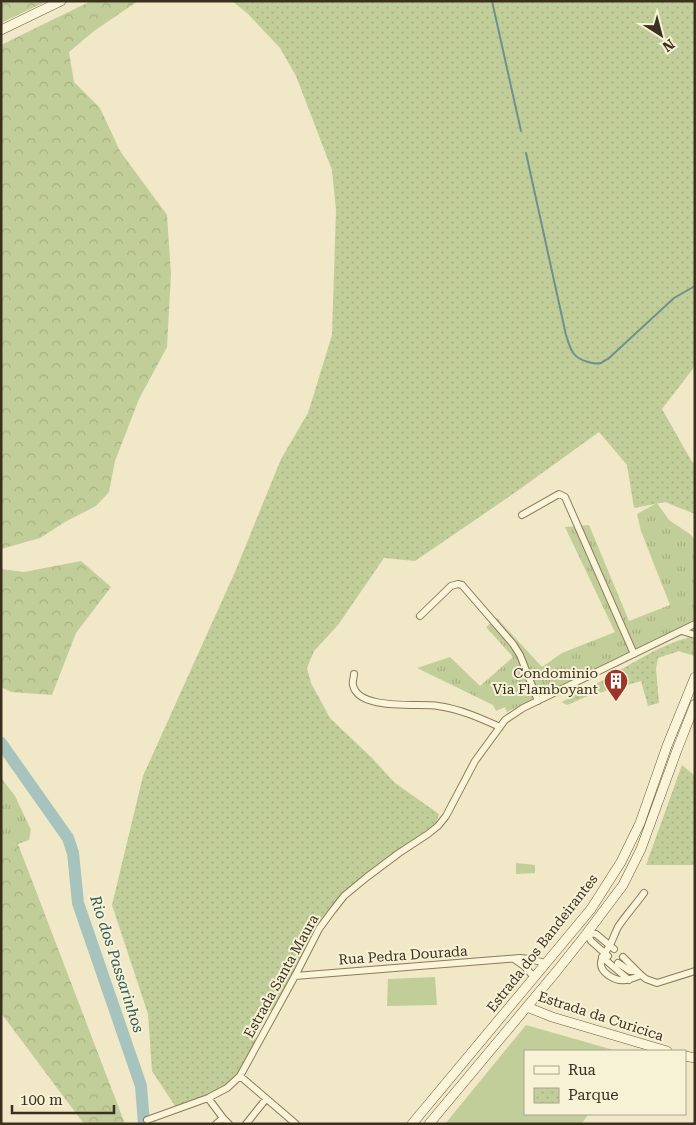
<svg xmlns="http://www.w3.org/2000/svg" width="696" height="1125" font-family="'Roboto Serif',serif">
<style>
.grass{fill:url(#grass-tufts)}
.forest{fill:url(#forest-crowns)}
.park{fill:url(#park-dots)}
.garden{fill:#c2ce99}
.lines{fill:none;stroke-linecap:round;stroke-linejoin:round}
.stream{stroke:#6d928d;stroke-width:2}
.river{stroke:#a7c3be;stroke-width:12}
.street-casing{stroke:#8b7a5b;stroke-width:8}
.secondary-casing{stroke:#6d5b3e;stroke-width:10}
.street{stroke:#faf4d9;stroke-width:6}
.secondary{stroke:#faf4d9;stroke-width:9}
.labels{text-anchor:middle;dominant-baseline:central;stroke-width:4;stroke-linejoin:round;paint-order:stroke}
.poi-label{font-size:14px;fill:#3b301f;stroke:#f7f1d6;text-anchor:end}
.street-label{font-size:14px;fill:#3b301f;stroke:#f7f1d6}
.water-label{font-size:15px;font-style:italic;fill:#2e595b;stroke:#f7f1d6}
</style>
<defs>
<pattern id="grass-tufts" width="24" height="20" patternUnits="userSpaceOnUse" patternTransform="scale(1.25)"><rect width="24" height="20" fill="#c2ce99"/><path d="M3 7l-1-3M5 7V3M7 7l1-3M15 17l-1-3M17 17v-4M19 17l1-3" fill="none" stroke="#a8b183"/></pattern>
<pattern id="forest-crowns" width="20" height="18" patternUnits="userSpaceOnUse" patternTransform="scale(1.25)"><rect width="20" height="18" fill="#c2ce99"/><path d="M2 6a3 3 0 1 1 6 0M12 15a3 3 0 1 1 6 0" fill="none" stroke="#a8b183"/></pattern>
<pattern id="park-dots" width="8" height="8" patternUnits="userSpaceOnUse" patternTransform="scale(1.25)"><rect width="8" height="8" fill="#c2ce99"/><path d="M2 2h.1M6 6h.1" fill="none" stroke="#a8b183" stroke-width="1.8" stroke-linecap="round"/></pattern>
</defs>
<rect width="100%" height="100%" fill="#f0e8c6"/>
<path class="grass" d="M657 503 669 520 690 534 695 540V622L507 712 505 707 496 711 493 705 417 668 450 657 480 686 513 657 486 627 497 618 542 667 562 653 615 632 565 527 589 525 629 621 670 605 641 531 637 514Z
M1 778 15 796 31 830 29 840 18 844 1 842Z"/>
<path class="forest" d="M1 1H47L1 23Z
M91 1H138L94 31 69 52 74 82 100 108 120 151 167 215 171 274 167 347 139 399 115 461 109 492 96 506 65 522 40 538 1 549V45Z
M81 561 111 587 76 633 52 695 11 692 1 687V569L24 572Z
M2 841 18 844 125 1124H84L1 1013V842Z"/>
<path class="park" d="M232 1H695V366L662 409 692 462 695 464V514L665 502 634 508 627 465 599 432 513 494 415 561 384 558 338 625 314 651 307 668 311 683 330 718 372 758 395 783 439 814 436 823 385 860 338 899 274 1011 263 1010 257 1023 254 1049 240 1076 208 1095 175 1106 152 1071 148 1014 112 905 143 776 235 572 281 459 308 413 332 335 336 210 332 170 296 76 280 48 248 14Z
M691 637 695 641 694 656 679 651 658 658 656 669 659 703 648 706 641 681 588 696 567 705 562 702C578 693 595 685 610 676 637 661 661 644 691 637Z
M682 765 695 776V865H646Z"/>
<path class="garden" d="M516 863 535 865V873L516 874Z
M435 977 437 1005 387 1006 388 979Z
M526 1025 617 1051H525V1114H589L581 1124H445Z"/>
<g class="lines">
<path class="stream" d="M492 1 521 131
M526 153 566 335C568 341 570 349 574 354 579 360 593 365 601 363 601 363 607 359 608 359L674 298 695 286"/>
<path class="river" d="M1 743 68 838 73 853 78 903 141 1086 144 1124"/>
<defs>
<path id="street" d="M522 515 559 494 565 497 634 654
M420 616 451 586 458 584 462 585 513 644 520 655 538 701
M682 631 695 635
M354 674C354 678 352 682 353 685 358 711 419 703 438 706 460 709 480 718 500 727
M608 956 591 941 587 933 596 934 614 949
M602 957 629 980
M623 957 641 975 646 979 657 983 695 971
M514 959 524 966 534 977
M618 963 630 971H636
M641 975C628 980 621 984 608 975 594 965 604 955 610 945 613 939 615 933 618 927 626 915 636 904 644 893
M295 976 520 958 530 959 545 963
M240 1076 296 1124
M208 1098 223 1118
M147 1120 208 1098 227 1088 240 1076 295 976 319 929 333 910 344 896 367 877 399 853 428 834 438 826 446 816 475 761 505 720 523 708 695 624
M216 1124 223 1118 229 1124
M246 1124 266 1099"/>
<path id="secondary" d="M1 30 61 1
M527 1007 552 1017 667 1051
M685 1056 695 1058
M412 1124 591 909 621 862 640 823 667 746 695 677
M429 1124 556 972 587 933 623 885 641 849 677 750 695 704"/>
</defs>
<use href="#street" class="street-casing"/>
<use href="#secondary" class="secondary-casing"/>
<use href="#street" class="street"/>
<use href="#secondary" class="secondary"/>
</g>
<defs>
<symbol id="building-pin" viewBox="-11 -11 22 30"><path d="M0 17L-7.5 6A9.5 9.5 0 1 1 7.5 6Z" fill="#9c3529" stroke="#f7f1d6"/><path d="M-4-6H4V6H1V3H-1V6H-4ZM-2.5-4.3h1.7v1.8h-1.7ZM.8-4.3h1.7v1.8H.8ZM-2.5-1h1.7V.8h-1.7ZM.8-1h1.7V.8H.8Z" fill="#fff"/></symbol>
</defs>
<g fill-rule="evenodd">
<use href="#building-pin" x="602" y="667" width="28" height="38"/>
</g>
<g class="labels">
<g class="poi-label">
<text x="598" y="673">Condominio<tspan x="598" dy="16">Via Flamboyant</tspan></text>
</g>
<g class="street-label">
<text transform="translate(542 943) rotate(-52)">Estrada dos Bandeirantes</text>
<text transform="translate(403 955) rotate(-4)">Rua Pedra Dourada</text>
<text transform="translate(281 976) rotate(-61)">Estrada Santa Maura</text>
<text transform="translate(601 1016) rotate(18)">Estrada da Curicica</text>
</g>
<g class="water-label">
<text transform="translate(117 964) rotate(72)">Rio dos Passarinhos</text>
</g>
</g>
<rect width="696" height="1125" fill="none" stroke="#3b301f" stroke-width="5"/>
<rect x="524" y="1050" width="162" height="65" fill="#f7f1d6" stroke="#aca48d"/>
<rect x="534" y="1066" width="25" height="8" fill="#faf4d9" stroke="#aca48d"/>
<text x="568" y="1075" font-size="15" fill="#3b301f">Rua</text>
<rect x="534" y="1088" width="25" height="15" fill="url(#park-dots)" stroke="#aca48d"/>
<text x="568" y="1100" font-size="15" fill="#3b301f">Parque</text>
<g transform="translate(661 35) rotate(144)" stroke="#f7f1d6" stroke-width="4" paint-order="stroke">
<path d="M0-4L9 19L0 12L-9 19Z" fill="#3b301f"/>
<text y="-8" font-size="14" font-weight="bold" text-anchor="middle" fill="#3b301f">N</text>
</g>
<path d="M12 1105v8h102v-8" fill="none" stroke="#3b301f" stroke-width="2.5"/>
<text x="20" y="1105" font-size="15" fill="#3b301f" stroke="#f7f1d6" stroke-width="4" paint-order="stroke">100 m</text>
</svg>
